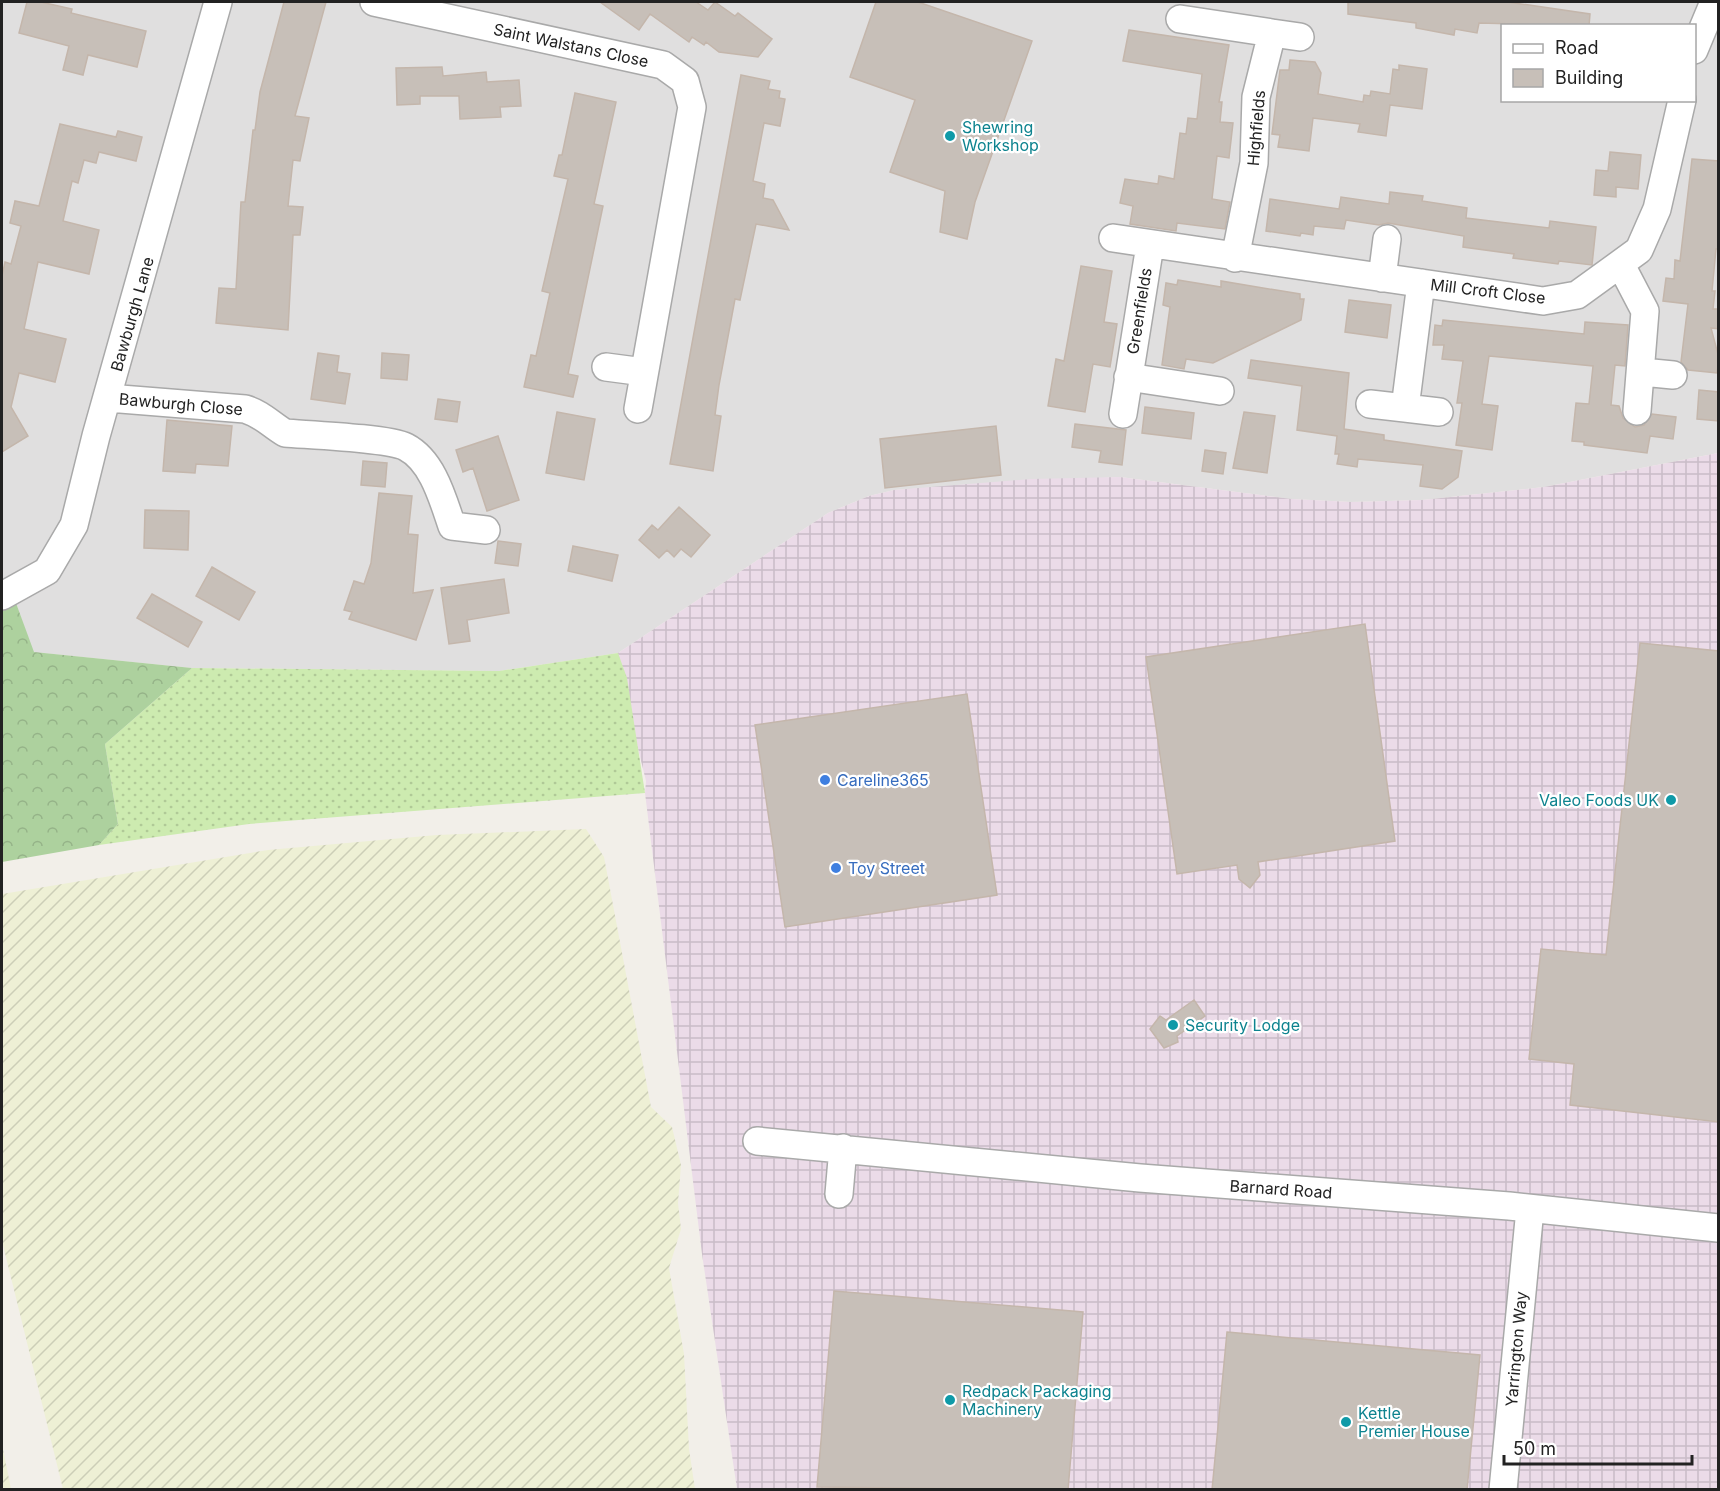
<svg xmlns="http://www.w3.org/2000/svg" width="1720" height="1491" font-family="Inter,sans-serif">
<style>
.residential{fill:#e0dfdf;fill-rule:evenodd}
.industrial{fill:url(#industrial-grid)}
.farmland{fill:url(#farmland-furrows)}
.grass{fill:url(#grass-dots)}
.forest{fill:url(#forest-crowns)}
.building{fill:#c7bfb8;stroke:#c4b6ab;stroke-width:1.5}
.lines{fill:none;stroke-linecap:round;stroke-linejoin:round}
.street-casing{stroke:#a9a9a9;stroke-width:30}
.street{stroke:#fff;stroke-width:27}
.culture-dot{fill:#0f9aa8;stroke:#fff;stroke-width:2}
.shop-dot{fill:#3f7fe0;stroke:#fff;stroke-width:2}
.labels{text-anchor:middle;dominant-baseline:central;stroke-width:4.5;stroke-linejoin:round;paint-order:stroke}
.street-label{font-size:16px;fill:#222;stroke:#fff}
.culture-label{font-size:16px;fill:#0d838f;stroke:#fff;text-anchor:start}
.shop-label{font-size:16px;fill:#366cbe;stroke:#fff;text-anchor:start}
</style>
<defs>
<pattern id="industrial-grid" width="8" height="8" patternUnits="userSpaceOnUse" patternTransform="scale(1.5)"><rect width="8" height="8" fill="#ebdbe8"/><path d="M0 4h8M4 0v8" fill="none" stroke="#c9bcc7"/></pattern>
<pattern id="farmland-furrows" width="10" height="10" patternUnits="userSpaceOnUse" patternTransform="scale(1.5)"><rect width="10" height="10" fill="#eef0d5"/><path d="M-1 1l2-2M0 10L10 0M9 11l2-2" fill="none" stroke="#ccceb7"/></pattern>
<pattern id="grass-dots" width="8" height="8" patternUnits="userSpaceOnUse" patternTransform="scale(1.5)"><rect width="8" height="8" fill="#cdebb0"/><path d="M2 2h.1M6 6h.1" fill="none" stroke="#b0c997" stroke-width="1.8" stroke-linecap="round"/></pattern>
<pattern id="forest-crowns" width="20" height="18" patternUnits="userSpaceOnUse" patternTransform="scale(1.5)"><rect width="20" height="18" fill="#add19e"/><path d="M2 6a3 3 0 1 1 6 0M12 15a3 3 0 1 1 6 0" fill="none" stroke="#95b388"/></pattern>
</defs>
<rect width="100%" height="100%" fill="#f2efe9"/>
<path class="residential" d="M2 2H1718V453L1544 487 1422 500 1351 502 1292 499 1120 477 894 490 869 496 828 513 618 653 499 671 192 668 33 652 16 603 2 604ZM1502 26H1694V100H1502Z"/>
<path class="industrial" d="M1718 453V1489H737L702 1254 645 793 646 781 628 708 618 653 828 513 869 496 894 490 1031 479 1120 477 1292 499 1351 502 1422 500 1544 487Z"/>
<path class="farmland" d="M586 829 604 857 651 1107 672 1127 681 1165 678 1203 681 1229 669 1268 684 1354 689 1449 695 1489H63L2 1241V894L268 850 437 835Z
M2 1444 11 1489H2Z"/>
<path class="grass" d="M618 653 627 678 645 793 249 824 99 845 118 824 105 744 192 668 499 671Z"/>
<path class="forest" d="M16 603 34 652 192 668 105 744 118 824 99 845 2 862V610Z"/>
<path class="building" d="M27 2H41L72 9 71 13 146 31 137 67 88 55 83 75 63 70 69 46 19 33Z
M284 2H326L295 116 309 118 300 161 293 160 288 206 303 207 300 235H293L288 330 216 323 219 288 236 289 241 202H245L253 130H255L260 92Z
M600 2H696L708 10 715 2 735 16 738 13 772 39 758 57 719 52 706 42 704 45 692 37 689 42 650 14 639 30Z
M876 2H918L1032 41 975 202 967 239 940 232 945 191 890 172 915 100 850 77Z
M1348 2H1508L1590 14 1589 26 1479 23 1477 33 1455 29 1454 35 1416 28V23L1348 14Z
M1129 30 1229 45 1219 102H1222L1220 122 1233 123 1229 158 1217 156 1212 199 1230 202 1225 229 1177 223 1176 231 1130 224 1133 206 1120 203 1125 179 1158 184 1159 176 1174 179 1180 133 1186 134 1188 118 1197 119 1202 74 1123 61Z
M1290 60 1315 62 1321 73 1318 94 1363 102 1364 95 1370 96 1371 91 1390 94 1393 69 1399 70V65L1427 69 1422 109 1390 105 1386 136 1358 132 1360 124 1313 118 1309 151 1278 147 1280 135 1272 134 1280 70H1289Z
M442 67 443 76 486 72 487 82 519 80 521 106 500 107 501 117 460 119 459 96H420V104L397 105 396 68Z
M741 75 770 81 768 89 780 91 779 98 785 99 780 126 764 123 753 181 765 184 763 198 773 200 789 230 756 224 740 300 735 299 719 385 715 415 721 416 713 471 670 464Z
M575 93 616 102 594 204 603 206 568 374 578 376 573 397 524 387 531 355 536 356 550 293 542 291 568 179 554 176 559 155H562Z
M60 124 116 137 118 131 142 137 136 161 99 152 96 163 84 160 78 183 72 181 63 221 99 230 89 274 38 262 24 329 66 339 55 382 19 373 11 407 28 436 2 452V276L5 262 11 264 21 226 10 223 15 201 39 206Z
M1610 152 1641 155 1638 189 1616 187V197L1594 195 1596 170 1608 171Z
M1692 159 1719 161V249H1716L1712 291H1715L1713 309H1719V329L1711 328 1719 358 1717 373 1688 370 1681 362 1688 304 1663 301 1666 278 1674 279 1675 260 1680 261Z
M1390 192 1423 196 1422 201 1467 208 1466 218 1549 228 1550 221 1596 227 1592 265 1559 261 1558 264 1513 258 1514 254 1463 247 1464 236 1388 223 1379 225 1346 220 1344 229 1314 226 1313 235 1301 233 1300 236 1266 231 1270 199 1339 209 1341 197 1389 204Z
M1081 266 1112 271 1104 322 1117 324 1110 367 1093 364 1085 412 1048 406 1056 359 1064 361Z
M1178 280 1221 287V281L1300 294V299H1304L1301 320 1213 363 1186 359 1184 369 1162 365 1170 307 1163 305 1166 283 1177 285Z
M1349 300 1391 305 1387 338 1345 332Z
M1443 320 1584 334 1585 322 1628 325 1625 366 1615 365 1611 405 1619 406 1623 418 1635 427 1644 425 1652 414 1676 417 1673 439 1650 436 1647 453 1584 445V442L1572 441 1576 403 1589 404 1593 366 1489 356 1482 404 1498 406 1492 450 1456 445 1462 403H1457L1463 361 1442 359 1444 345H1433L1435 325 1442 326Z
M318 353 339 356 337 372 350 374 345 404 311 399Z
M382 353 409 355 407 380 381 378Z
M1251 360 1349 373 1344 429 1384 435V440L1462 451 1458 477 1442 489 1420 486 1423 465 1358 459 1357 467 1337 464 1339 454H1335L1337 436 1297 430 1302 386 1248 378Z
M1699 390 1719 392V421L1697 419Z
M438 399 460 402 457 422 435 419Z
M1145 407 1194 413 1191 439 1142 433Z
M557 412 595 419 584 480 546 473Z
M1244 412 1275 416 1267 473 1233 468Z
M167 420 232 426 228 466 196 464 195 473 163 471Z
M1075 424 1126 430 1122 465 1099 462 1101 451 1072 447Z
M996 426 1001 475 885 488 880 439Z
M498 436 519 500 487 511 473 468 463 472 456 450Z
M1205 450 1226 453 1223 474 1202 471Z
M363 461 387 463 385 487 361 485Z
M379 493 412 496 408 534 418 535 413 593 433 590 416 640 349 619 352 612 344 610 354 581 364 584 371 563Z
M679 507 710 535 691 557 681 549 674 557 667 550 659 558 639 540 652 525 658 530Z
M145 510 189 511 188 550 144 548Z
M498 541 521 544 518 566 495 563Z
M573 546 618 555 612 581 568 571Z
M212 567 255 592 239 620 196 596Z
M504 579 509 613 467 620 470 641 449 644 441 588Z
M152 594 202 622 188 647 137 618Z
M1365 624 1395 841 1258 862 1260 875 1250 888 1239 879 1237 865 1177 874 1146 657Z
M1640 643 1719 651V1122L1570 1105 1574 1064 1529 1059 1541 949 1606 955Z
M967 694 997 895 785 927 755 725Z
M1194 1000 1205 1016 1177 1036 1178 1042 1164 1048 1150 1029 1160 1016 1166 1020Z
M834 1291 1083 1312 1068 1490 817 1487Z
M1227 1332 1480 1355 1467 1490H1212Z"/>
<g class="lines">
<defs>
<path id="street" d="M374 2 663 65 685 81 692 107 638 409
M1180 19 1272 33 1256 97 1254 163 1235 258
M1272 33 1300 37
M1694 50 1714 2
M1113 238 1543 301 1577 295 1639 250 1657 209 1682 100
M1621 265 1645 311 1637 411
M1382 278 1387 239
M1421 283 1405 408 1439 412
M606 367 644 372
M1642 372 1673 375
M1128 377 1220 391
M108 398 245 409C262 414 270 424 285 433 309 435 388 438 406 447 433 461 443 500 452 526L486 530
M1370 404 1405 408
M1123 414 1150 245
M2 596 47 571 74 525 96 436 218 2
M757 1141 1140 1178 1509 1206 1718 1228
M839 1194 843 1148
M1503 1490 1530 1209"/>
</defs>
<use href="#street" class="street-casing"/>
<use href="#street" class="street"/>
</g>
<g class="culture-dot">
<circle cx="950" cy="136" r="6"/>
<circle cx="1671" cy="800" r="6"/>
<circle cx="1173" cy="1025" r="6"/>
<circle cx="950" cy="1400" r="6"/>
<circle cx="1346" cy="1422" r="6"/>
</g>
<g class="shop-dot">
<circle cx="825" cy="780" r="6"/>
<circle cx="836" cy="868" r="6"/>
</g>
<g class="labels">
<g class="street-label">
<text transform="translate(571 45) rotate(12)">Saint Walstans Close</text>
<text transform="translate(1256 128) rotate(-85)">Highfields</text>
<text transform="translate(1488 291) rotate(7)">Mill Croft Close</text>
<text transform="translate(1139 311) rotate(-81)">Greenfields</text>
<text transform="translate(132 314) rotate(-74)">Bawburgh Lane</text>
<text transform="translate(181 404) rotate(5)">Bawburgh Close</text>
<text transform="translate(1281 1189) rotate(4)">Barnard Road</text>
<text transform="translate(1516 1349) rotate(-85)">Yarrington Way</text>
</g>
<g class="culture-label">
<text x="962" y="127">Shewring<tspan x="962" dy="18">Workshop</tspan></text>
<text x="1659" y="800" text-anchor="end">Valeo Foods UK</text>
<text x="1185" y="1025">Security Lodge</text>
<text x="962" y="1391">Redpack Packaging<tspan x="962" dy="18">Machinery</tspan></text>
<text x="1358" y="1413">Kettle<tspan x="1358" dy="18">Premier House</tspan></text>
</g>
<g class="shop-label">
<text x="837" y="780">Careline365</text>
<text x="848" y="868">Toy Street</text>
</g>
</g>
<rect width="1720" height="1491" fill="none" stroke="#222222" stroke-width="6"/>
<rect x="1501" y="24" width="195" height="78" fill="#ffffff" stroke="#a7a7a7" stroke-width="1.5"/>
<rect x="1513" y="44" width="30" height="9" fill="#ffffff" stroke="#a7a7a7" stroke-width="1.5"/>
<text x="1555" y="54" font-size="18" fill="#222222">Road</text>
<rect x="1513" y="69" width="30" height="18" fill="#c7bfb8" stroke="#a7a7a7" stroke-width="1.5"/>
<text x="1555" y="84" font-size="18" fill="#222222">Building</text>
<path d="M1504 1455v9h188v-9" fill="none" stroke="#222222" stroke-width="3"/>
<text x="1513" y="1455" font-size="18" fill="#222222" stroke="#ffffff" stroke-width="4.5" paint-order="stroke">50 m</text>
</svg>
